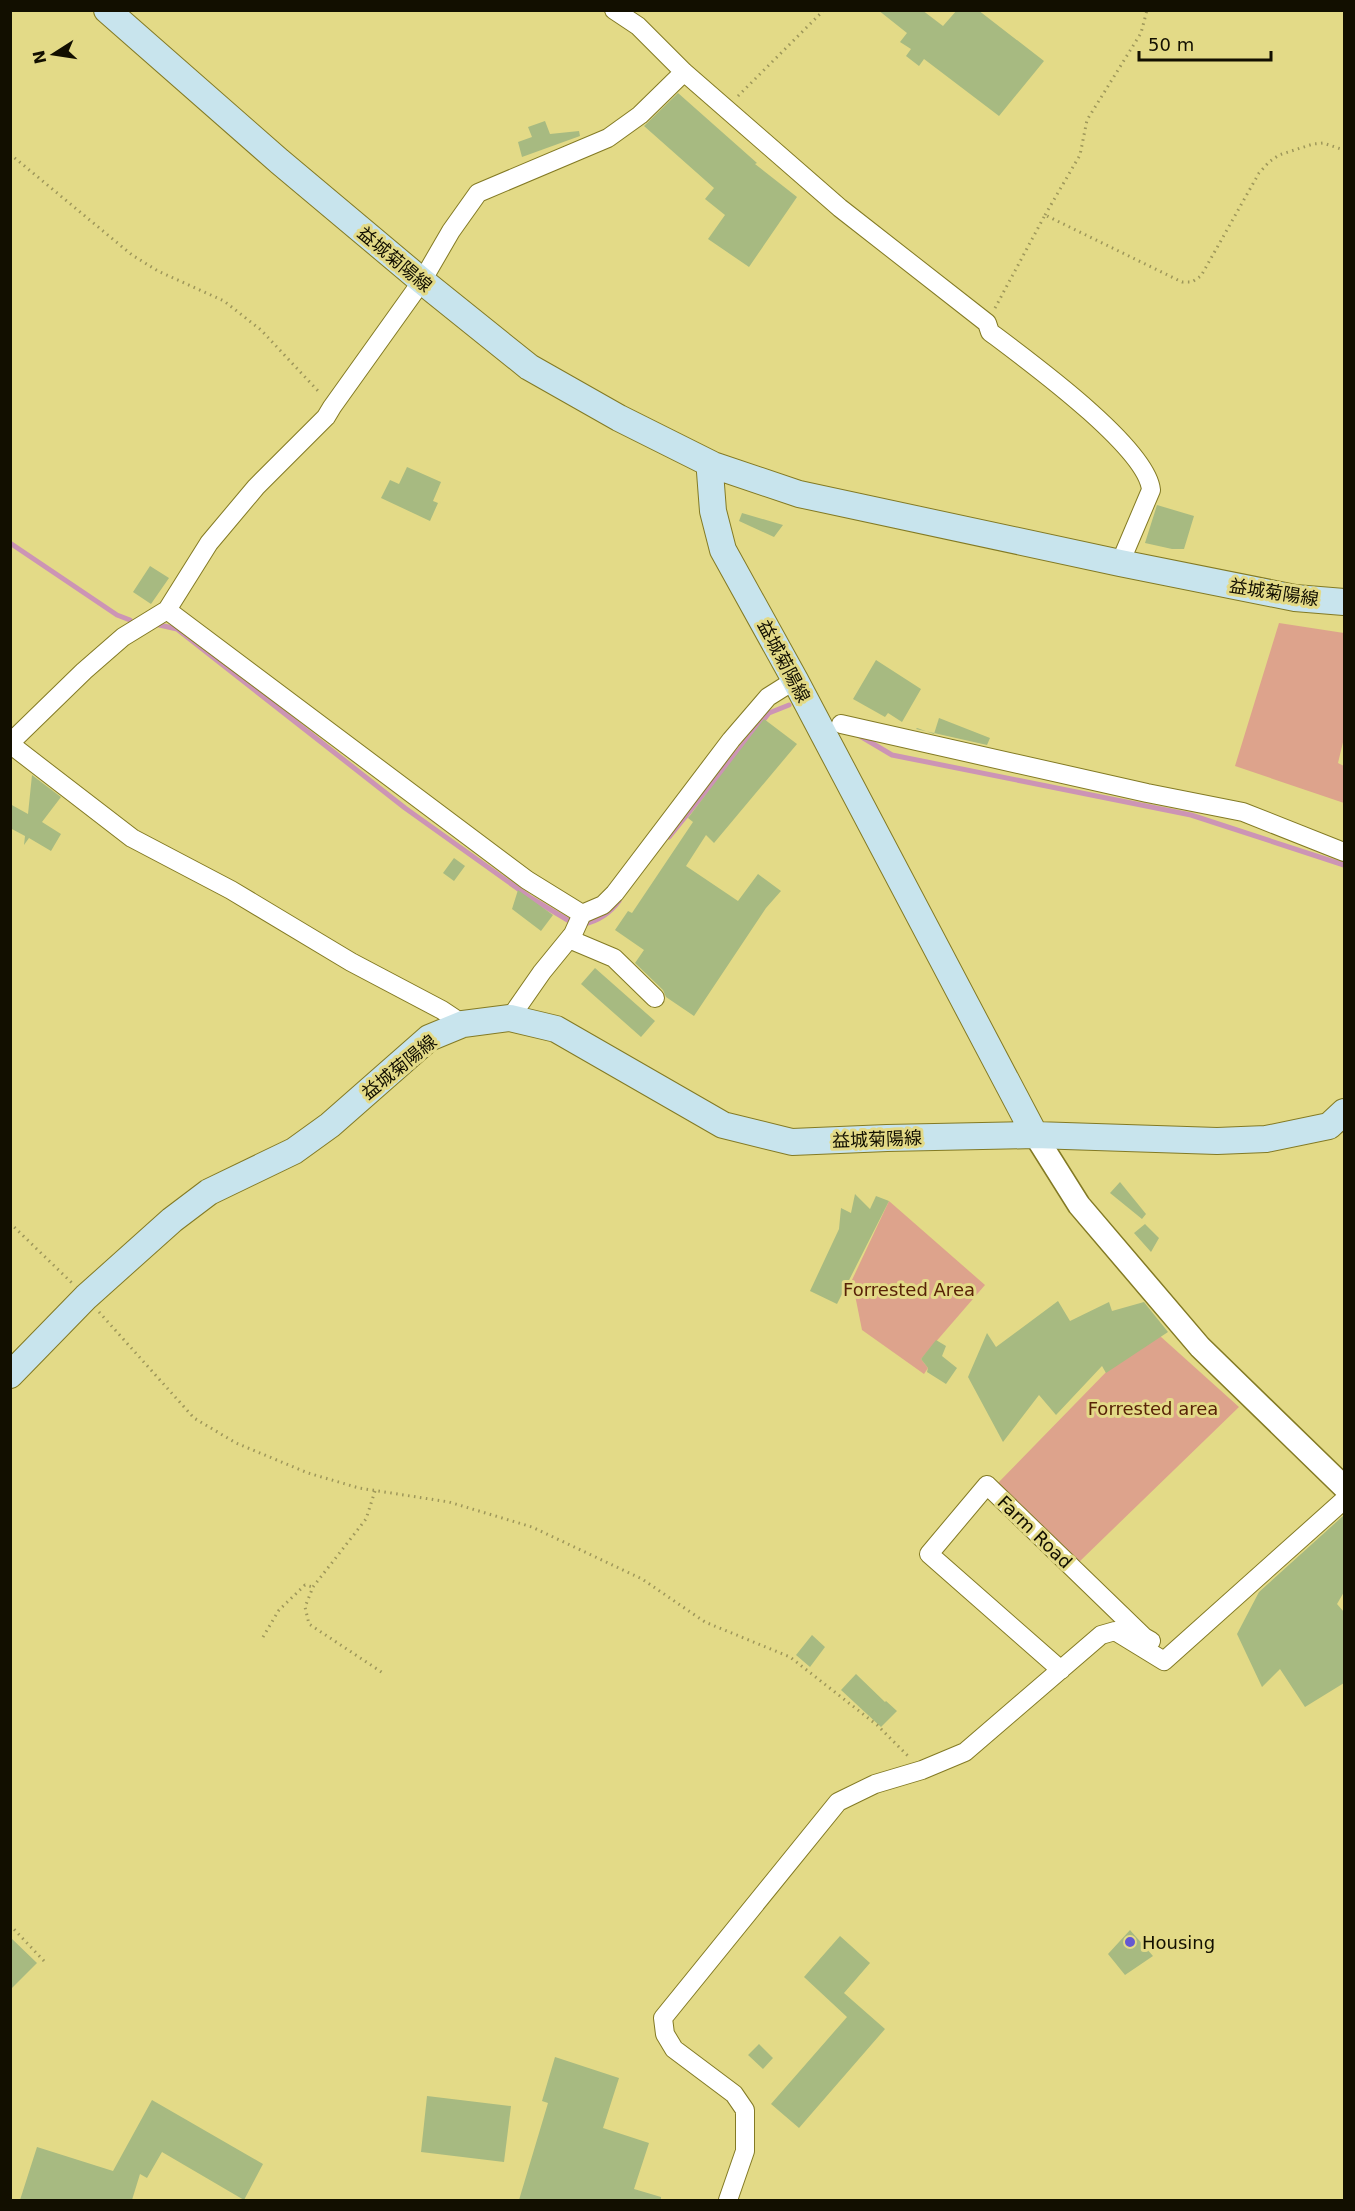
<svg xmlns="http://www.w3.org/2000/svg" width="1355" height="2211" font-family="'DejaVu Sans','Noto Sans JP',sans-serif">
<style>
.green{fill:#dda38c}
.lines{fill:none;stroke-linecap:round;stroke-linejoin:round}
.stream{stroke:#cc94b5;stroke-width:5}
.building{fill:#a7ba81}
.minor-casing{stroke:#837a24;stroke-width:20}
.tertiary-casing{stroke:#837a24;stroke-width:25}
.secondary-casing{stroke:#837a24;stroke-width:28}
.path{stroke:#9e975a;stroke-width:3;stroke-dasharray:1.5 4.5;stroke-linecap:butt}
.minor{stroke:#fff;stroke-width:18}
.tertiary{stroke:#fff;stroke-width:22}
.secondary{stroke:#c8e4ed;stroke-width:26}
.poi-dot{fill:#6458d1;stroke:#e3da87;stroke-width:2}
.labels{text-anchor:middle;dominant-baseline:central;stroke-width:6;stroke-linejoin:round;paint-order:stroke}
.street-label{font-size:18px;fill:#120f00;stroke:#e3da87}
.park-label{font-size:18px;fill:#582207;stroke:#e3da87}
.poi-label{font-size:18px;fill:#120f00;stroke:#e3da87;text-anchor:start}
</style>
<rect width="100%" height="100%" fill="#e3da87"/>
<path class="green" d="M1279 623 1344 633V738L1338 763 1344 766V803L1235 766Z
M889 1201 985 1285 921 1359 928 1368 924 1374 862 1330 852 1280Z
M1150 1327 1239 1407 1078 1563 995 1486Z"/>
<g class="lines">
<path class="stream" d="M10 543 117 615 130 620
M155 624 177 629 405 808 531 898 571 922
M860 736 892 755 1191 815 1344 865
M669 837 769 713 789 705
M584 924C598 921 610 913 619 901"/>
</g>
<path class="building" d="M878 10H922L943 26 957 10H978L1044 61 999 116 924 59 919 66 906 56 911 49 900 42 907 33Z
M678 93 757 163 755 164 797 197 749 267 708 239 725 215 705 199 714 188 644 126Z
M545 121 550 134 579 131 580 136 522 157 518 142 532 137 528 127Z
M407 467 441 482 433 501 438 503 430 521 381 498 390 480 399 484Z
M1157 505 1194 516 1184 549H1172L1145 543Z
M742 513 783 525 774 537 739 521Z
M150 566 169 578 151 604 133 592Z
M876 660 921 689 902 722 888 713 885 717 853 699Z
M939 718 990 738 987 745 916 729 917 728 934 734Z
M764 719 797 744 714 843 706 835 686 866 738 901 758 874 781 891 766 908 694 1016 666 997 663 990 635 963 644 950 615 930 628 911 632 913 693 822 688 818Z
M32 775 61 797 42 822 61 834 51 851 29 838 24 845 25 836 10 828V804L28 814Z
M454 858 465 866 454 881 443 873Z
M518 890 553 915 541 931 512 909Z
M595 968 655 1021 641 1037 581 984Z
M1120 1182 1146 1214 1142 1219 1110 1193Z
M855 1194 870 1209 876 1196 889 1201 837 1304 810 1291 839 1229 841 1208 851 1213Z
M1145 1224 1159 1238 1151 1252 1134 1233Z
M1058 1301 1070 1321 1109 1302 1112 1311 1144 1302 1168 1332 1106 1373 1102 1366 1056 1415 1039 1395 1003 1442 968 1377 987 1333 996 1347Z
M936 1340 946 1346 942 1356 957 1368 946 1384 927 1372 928 1368 921 1359Z
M1344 1515V1592L1337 1604 1344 1612V1683L1305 1707 1280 1669 1262 1687 1237 1634 1259 1592Z
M812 1635 825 1647 810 1667 796 1655Z
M856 1674 885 1702 886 1701 897 1711 881 1727 841 1690Z
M1130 1930 1153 1956 1125 1975 1108 1954Z
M840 1936 870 1963 844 1993 885 2029 799 2128 771 2104 847 2017 804 1977Z
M10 1937 37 1963 10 1990Z
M759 2044 773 2058 763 2069 748 2055Z
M555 2057 619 2078 603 2128 649 2143 634 2189 661 2197V2200H519L548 2103 542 2101Z
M427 2096 511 2106 504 2162 421 2152Z
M152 2100 263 2164 244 2200 162 2152 147 2178 140 2174 132 2200H20L37 2147 113 2171Z"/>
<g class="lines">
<defs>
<path id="minor" d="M614 10 638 26 684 72 840 208 987 323 990 332C1027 360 1147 447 1151 490L1120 563
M167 610 527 880 582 914
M841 724 1147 793 1243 812 1344 852
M10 743 84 671 123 637 167 610 209 543 256 487 326 417 332 407 422 281 451 231 478 193 608 138 640 115 684 72
M10 744 132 838 231 890 351 962 442 1010 463 1024
M569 939 614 958 655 998
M510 1018 542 972 573 934 582 914 603 905 615 893 731 740 768 697 795 680
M1061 1670 929 1554 987 1485 1144 1637 1151 1641
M728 2200 745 2151V2110L734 2094 674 2049 665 2034 663 2018 838 1802 875 1784 922 1770 965 1752 1101 1635 1115 1631 1164 1661 1344 1500"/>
<path id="tertiary" d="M1035 1135 1079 1205 1200 1347 1344 1487"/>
<path id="secondary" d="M107 10 279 161 422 281 529 367 619 418 713 465 799 494 1120 563 1295 598 1344 602
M713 465 710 472 713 511 723 550 795 680 1035 1135
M10 1375 86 1297 172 1220 209 1192 294 1151 330 1125 429 1038 463 1024 510 1018 556 1029 723 1125 792 1142 887 1138 1035 1135 1217 1141 1266 1139 1329 1126 1344 1112"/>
</defs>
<use href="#minor" class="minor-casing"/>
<use href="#tertiary" class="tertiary-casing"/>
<use href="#secondary" class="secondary-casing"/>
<path class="path" d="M738 96 824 10
M10 154 132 255 158 271 224 301 261 330 320 393
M1045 215 1080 155 1087 120 1141 33 1147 10
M995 308 1045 215 1182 282H1192L1201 276 1259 173 1269 162 1279 155 1313 144 1323 143 1344 150
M10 1223 72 1283
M99 1312 194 1418 236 1443 308 1473 359 1488 449 1502 532 1527 642 1579 705 1622 790 1657 877 1725 908 1756
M375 1491 366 1519 313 1587 305 1607 309 1624 383 1673
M263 1637 279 1610 305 1585 313 1587
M10 1925 44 1961"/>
<use href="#minor" class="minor"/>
<use href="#tertiary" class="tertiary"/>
<use href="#secondary" class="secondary"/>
</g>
<circle class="poi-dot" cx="1130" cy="1942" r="6"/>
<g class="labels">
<g class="street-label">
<text transform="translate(395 259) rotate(40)">益城菊陽線</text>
<text transform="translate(1274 592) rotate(9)">益城菊陽線</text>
<text transform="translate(784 661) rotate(62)">益城菊陽線</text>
<text transform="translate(399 1067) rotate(-39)">益城菊陽線</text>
<text transform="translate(877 1139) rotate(-2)">益城菊陽線</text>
<text transform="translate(1035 1532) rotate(44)">Farm Road</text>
</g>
<g class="park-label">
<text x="909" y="1289">Forrested Area</text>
<text x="1153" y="1408">Forrested area</text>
</g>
<g class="poi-label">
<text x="1142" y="1942">Housing</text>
</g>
</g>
<rect width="1355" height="2211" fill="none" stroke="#120f00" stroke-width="24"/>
<g transform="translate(54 54) rotate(258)" stroke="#e3da87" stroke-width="4.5" paint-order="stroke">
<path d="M0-4.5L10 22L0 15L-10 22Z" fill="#120f00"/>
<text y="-9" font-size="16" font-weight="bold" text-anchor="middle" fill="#120f00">N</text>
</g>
<path d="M1139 51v9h132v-9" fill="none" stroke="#120f00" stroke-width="3"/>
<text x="1148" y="51" font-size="18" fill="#120f00" stroke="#e3da87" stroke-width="4.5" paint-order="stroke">50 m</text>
</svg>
